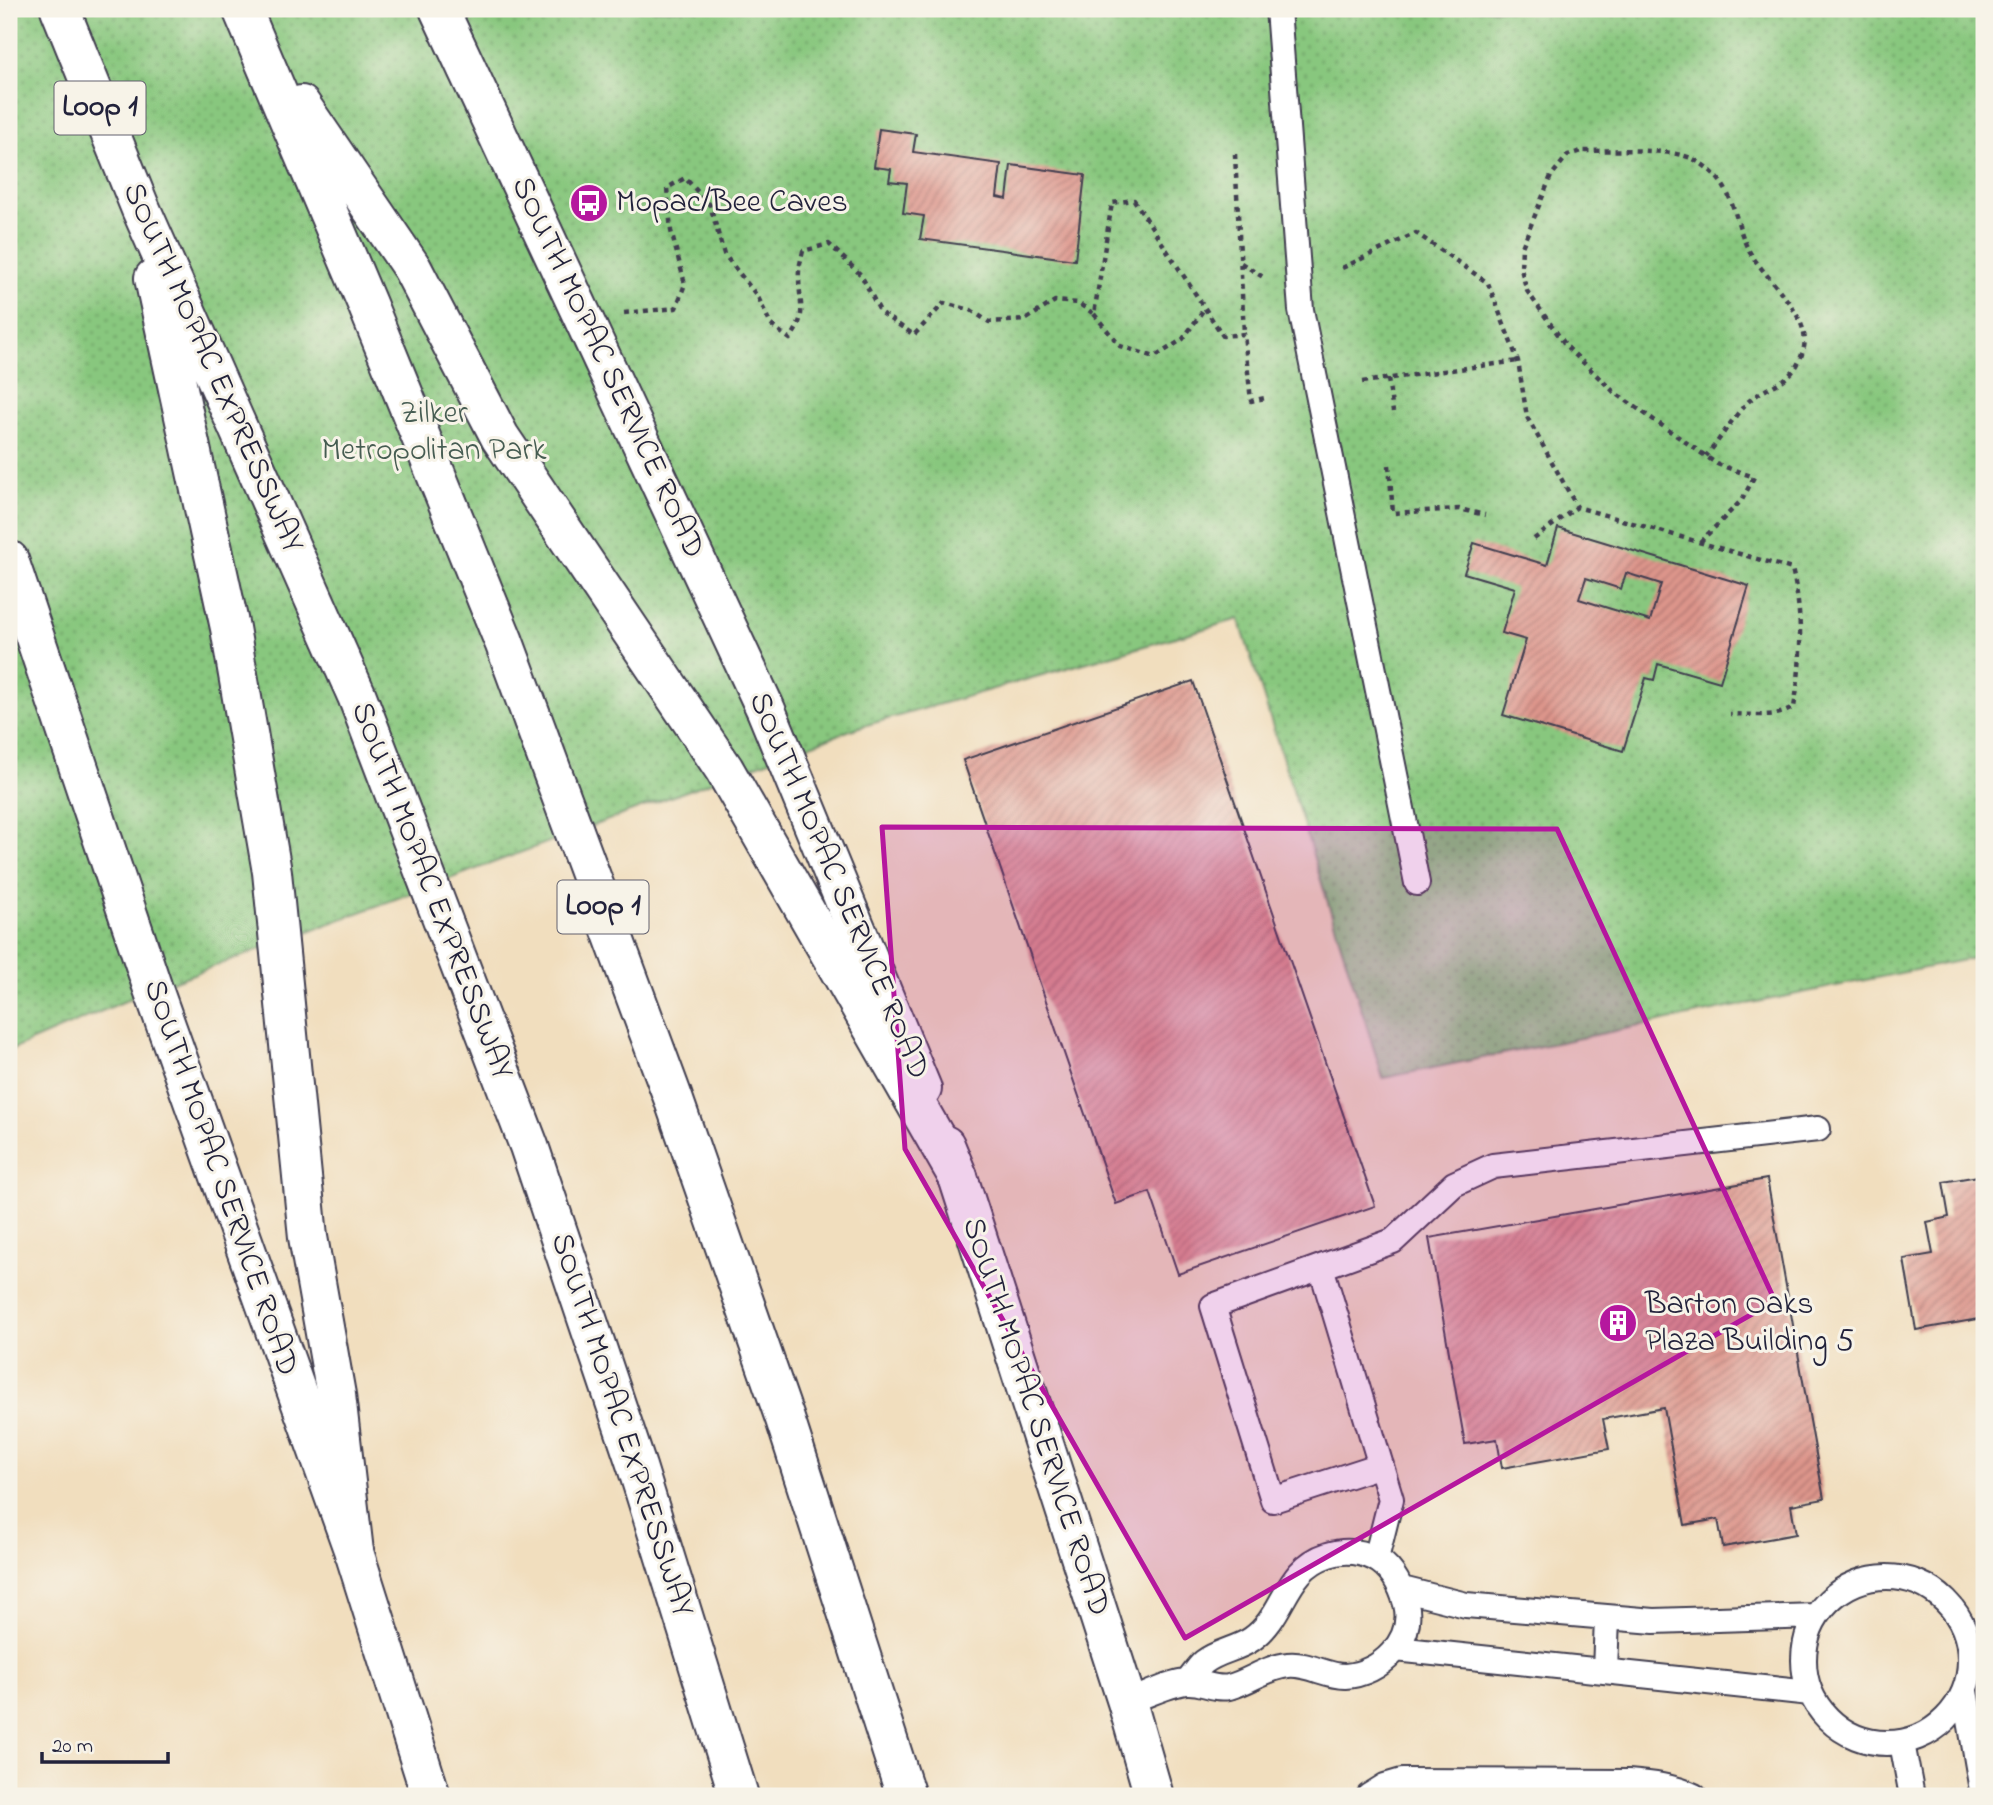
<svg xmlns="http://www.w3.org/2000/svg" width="1993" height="1805" font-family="'Indie Flower',sans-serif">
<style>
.park{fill:url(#park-dots);stroke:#55745c;stroke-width:2}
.building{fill:url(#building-hatch);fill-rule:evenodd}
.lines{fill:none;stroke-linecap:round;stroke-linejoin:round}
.service-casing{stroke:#413e4f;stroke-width:28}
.secondary-casing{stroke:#413e4f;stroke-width:42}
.motorway-casing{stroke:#413e4f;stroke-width:42}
.path{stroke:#413e4f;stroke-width:4.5;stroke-dasharray:5 5;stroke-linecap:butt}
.service{stroke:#fff;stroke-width:24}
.secondary{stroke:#fff;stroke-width:38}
.motorway{stroke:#fff;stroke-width:38}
.marked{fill:#b5179e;fill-opacity:0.2;stroke:#b5179e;stroke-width:5;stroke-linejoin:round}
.labels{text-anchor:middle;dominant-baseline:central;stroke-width:6;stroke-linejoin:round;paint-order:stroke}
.shield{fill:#f7f3e8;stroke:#62616f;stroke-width:2}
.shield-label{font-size:30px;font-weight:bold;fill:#22223b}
.poi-label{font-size:32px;fill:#22223b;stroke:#f7f3e8;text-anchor:start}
.street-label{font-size:32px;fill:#22223b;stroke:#f7f3e8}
.park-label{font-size:32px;fill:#465c52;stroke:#f7f3e8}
</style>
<defs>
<pattern id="park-dots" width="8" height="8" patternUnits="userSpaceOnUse" patternTransform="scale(1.75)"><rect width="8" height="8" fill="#88c77e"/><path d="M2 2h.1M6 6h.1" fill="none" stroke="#6fa168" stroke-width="1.8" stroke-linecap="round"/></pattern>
<pattern id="building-hatch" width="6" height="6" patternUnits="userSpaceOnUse" patternTransform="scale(1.75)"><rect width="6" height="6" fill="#dd958b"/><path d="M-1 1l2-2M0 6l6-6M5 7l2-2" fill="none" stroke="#b37973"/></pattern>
</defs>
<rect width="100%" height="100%" fill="#f7f3e8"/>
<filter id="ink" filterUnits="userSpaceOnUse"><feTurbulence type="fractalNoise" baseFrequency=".0143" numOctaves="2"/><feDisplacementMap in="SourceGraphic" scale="14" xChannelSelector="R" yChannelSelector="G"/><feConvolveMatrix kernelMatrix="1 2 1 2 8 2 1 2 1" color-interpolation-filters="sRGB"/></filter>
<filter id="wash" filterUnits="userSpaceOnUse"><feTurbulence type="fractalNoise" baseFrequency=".00686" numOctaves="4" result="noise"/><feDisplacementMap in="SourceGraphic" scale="28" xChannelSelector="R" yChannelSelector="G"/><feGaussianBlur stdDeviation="1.57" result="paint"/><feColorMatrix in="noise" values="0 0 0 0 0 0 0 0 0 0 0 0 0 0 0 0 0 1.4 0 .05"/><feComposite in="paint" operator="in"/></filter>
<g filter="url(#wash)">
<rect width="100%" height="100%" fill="#f1debe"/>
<path class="park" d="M9 9H1984V956L1383 1078 1239 619 856 728 153 989 9 1051Z"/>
<g id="blocks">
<path class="building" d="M879 129 916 134 913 152 1001 164 997 197 1007 199 1011 165 1085 175 1075 260 920 239 924 216 903 213 907 183 889 181 891 169 874 167Z
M1558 528 1749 586 1720 682 1658 664 1654 680 1646 678 1623 751 1503 715 1526 640 1502 633 1515 588 1464 573 1474 543 1547 565ZM1626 573 1661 584 1650 621 1579 599 1586 578 1621 589Z
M1193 681 1375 1206 1178 1274 1150 1192 1116 1204 963 760Z
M1984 1175V1318L1916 1330 1904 1259 1933 1254 1927 1222 1949 1217 1943 1182Z
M1767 1179 1824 1499 1791 1505 1796 1534 1723 1547 1718 1519 1685 1525 1664 1408 1603 1419 1609 1449 1502 1468 1497 1439 1465 1444 1429 1238Z"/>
</g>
</g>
<g filter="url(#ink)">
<use href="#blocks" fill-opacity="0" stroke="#413e4f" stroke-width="2"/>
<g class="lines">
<defs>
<path id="service" d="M1278 9 1301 310 1417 883
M1321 1267 1213 1306 1273 1500 1381 1465
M1376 1559 1391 1499 1321 1267 1393 1241 1454 1184 1493 1166 1818 1129
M1804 1660a83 83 0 1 1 166 0a83 83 0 1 1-166 0Z
M1402 1589 1466 1605 1654 1621 1816 1616
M1396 1649 1810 1693
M1605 1671 1607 1618
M1965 1691 1983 1796
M1127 1702C1143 1697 1170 1683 1187 1682 1202 1681 1214 1690 1229 1687 1249 1682 1267 1667 1288 1665 1308 1663 1326 1676 1345 1676 1380 1674 1415 1641 1406 1604 1401 1586 1392 1567 1374 1558 1359 1551 1343 1550 1328 1555 1284 1569 1286 1615 1252 1639 1238 1649 1218 1651 1204 1662 1198 1667 1193 1676 1187 1682
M1902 1743 1912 1796
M1369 1796 1385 1786 1402 1781 1628 1782C1651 1784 1673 1786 1694 1796"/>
<path id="secondary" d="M439 9 766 710 922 1089
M9 560 153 989 354 1552 431 1796
M945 1145 958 1177 1127 1702 1154 1796"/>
<path id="motorway" d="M60 9 140 207 357 696 529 1146 637 1467 739 1796
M242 9 367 304 504 642 672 1095 785 1419 906 1796
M301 105 412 268 500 437 724 769 958 1177
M154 278 230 628 272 872 308 1237 336 1395 354 1552"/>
</defs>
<use href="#service" class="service-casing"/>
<use href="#secondary" class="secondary-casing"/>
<use href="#motorway" class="motorway-casing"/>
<path class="path" d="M1235 154 1244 334
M1241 263 1263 277
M1342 268 1416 233 1488 283 1518 361 1527 417 1577 507
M624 313 676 308 685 284 671 231 667 188 685 178 710 205 724 254 758 297 771 325 790 339C807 315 800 307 799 279 798 270 801 260 803 251L829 244 861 275 881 313 914 335 944 303 971 310 989 322 1025 320 1055 301 1078 303 1094 314 1112 203 1134 200 1223 336 1244 334 1251 401 1265 398
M1094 314 1120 346 1155 357 1183 339 1204 309
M1388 379 1393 412
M1362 382 1518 361
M1389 465 1393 513 1459 509 1485 515
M1534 539 1577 507 1792 569C1803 613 1802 663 1794 707 1776 719 1750 714 1730 714
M1700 542 1742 500 1754 477 1717 464 1614 392 1567 347 1527 291 1521 269 1522 247 1551 176 1568 155 1581 151C1611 151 1667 147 1693 159 1705 165 1717 175 1724 187 1735 205 1738 228 1747 247 1760 275 1811 313 1804 347 1795 385 1771 382 1749 401 1734 415 1720 440 1706 456"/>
<use href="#service" class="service"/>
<use href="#secondary" class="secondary"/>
<use href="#motorway" class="motorway"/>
</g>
</g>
<path class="marked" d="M882 827 1557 829 1775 1301 1185 1638 905 1149Z"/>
<defs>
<symbol id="bus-disc" viewBox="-11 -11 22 22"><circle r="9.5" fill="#b5179e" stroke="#f7f3e8"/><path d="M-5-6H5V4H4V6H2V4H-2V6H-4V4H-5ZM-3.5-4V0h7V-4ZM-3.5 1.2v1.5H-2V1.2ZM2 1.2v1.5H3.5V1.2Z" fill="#fff"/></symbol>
<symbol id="building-disc" viewBox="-11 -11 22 22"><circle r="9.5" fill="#b5179e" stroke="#f7f3e8"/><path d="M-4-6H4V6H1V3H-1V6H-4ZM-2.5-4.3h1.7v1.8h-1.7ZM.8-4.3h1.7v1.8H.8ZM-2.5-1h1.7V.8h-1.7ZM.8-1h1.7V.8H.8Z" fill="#fff"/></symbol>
</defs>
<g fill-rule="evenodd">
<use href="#bus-disc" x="567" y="181" width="44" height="44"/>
<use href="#building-disc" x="1596" y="1301" width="44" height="44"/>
</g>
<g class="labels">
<g class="shield">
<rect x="54.5" y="81.5" width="91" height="53" rx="5"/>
<rect x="557.5" y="880.5" width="91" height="53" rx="5"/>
</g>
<g class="shield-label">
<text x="100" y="108">Loop 1</text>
<text x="603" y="907">Loop 1</text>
</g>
<g class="poi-label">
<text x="616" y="203">Mopac/Bee Caves</text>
<text x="1645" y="1305">Barton Oaks<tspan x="1645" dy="37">Plaza Building 5</tspan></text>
</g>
<g class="street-label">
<text transform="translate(212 368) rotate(66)">SOUTH MOPAC EXPRESSWAY</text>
<text transform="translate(607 368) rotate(65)">SOUTH MOPAC SERVICE ROAD</text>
<text transform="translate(838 886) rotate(67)">SOUTH MOPAC SERVICE ROAD</text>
<text transform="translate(431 891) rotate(69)">SOUTH MOPAC EXPRESSWAY</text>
<text transform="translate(220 1178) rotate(71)">SOUTH MOPAC SERVICE ROAD</text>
<text transform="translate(1035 1417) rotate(72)">SOUTH MOPAC SERVICE ROAD</text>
<text transform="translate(621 1425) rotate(72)">SOUTH MOPAC EXPRESSWAY</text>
</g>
<g class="park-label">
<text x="434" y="414">Zilker<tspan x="434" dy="37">Metropolitan Park</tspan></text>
</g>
</g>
<rect width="1993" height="1805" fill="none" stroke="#f7f3e8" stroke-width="35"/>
<path d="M42 1752v10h126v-10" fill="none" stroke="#22223b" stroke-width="3.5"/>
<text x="52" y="1752" font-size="21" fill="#22223b" stroke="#f7f3e8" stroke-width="5" paint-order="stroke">20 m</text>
</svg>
